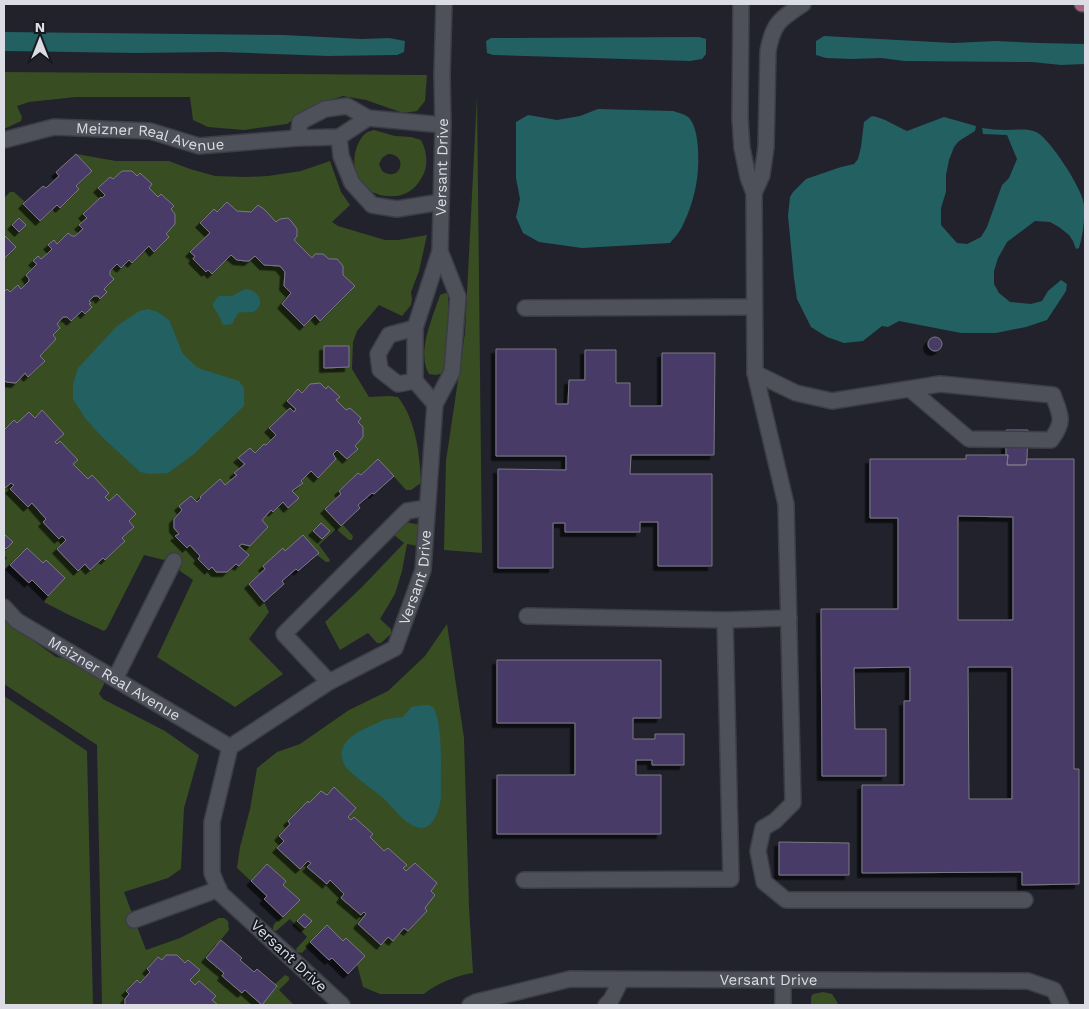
<svg xmlns="http://www.w3.org/2000/svg" width="1089" height="1009" font-family="'Work Sans',sans-serif">
<style>
.green{fill:#384d22;fill-rule:evenodd}
.water{fill:#226062}
.building{fill:#483a68;stroke:#7b7984;fill-rule:evenodd;filter:url(#shadow)}
.lines{fill:none;stroke-linecap:round;stroke-linejoin:round}
.minor-casing{stroke:#3c3e45;stroke-width:18}
.major-casing{stroke:#3c3e45;stroke-width:18}
.minor{stroke:#4e505a;stroke-width:15}
.major{stroke:#a66180;stroke-width:15}
.labels{text-anchor:middle;dominant-baseline:central;stroke-width:4;stroke-linejoin:round;paint-order:stroke}
.street-label{font-size:15px;fill:#dcdde4;stroke:#171921}
</style>
<defs>
<filter id="shadow"><feDropShadow dx="-4.5" dy="4.5" stdDeviation="0" flood-color="#0009"/></filter>
</defs>
<rect width="100%" height="100%" fill="#21222b"/>
<path class="green" d="M4 72 427 75 425 101 417 111 403 113 366 100 343 96 314 105 287 124 244 130 208 127 193 120 190 97H76L29 102 17 106 22 117 21 121 4 129Z
M477 96 482 553 444 550 446 461 465 333Z
M374 130 395 136 411 137 421 140C427 151 429 166 422 177 413 194 398 199 380 195 375 193 369 191 366 188 353 176 351 157 359 142 361 138 363 135 366 133 369 131 371 131 374 130ZM388 154C409 154 401 184 382 171L379 164 382 158Z
M76 154 116 161H169L190 169 215 176 246 177 268 176 301 171 330 161 341 192 350 205 332 222 338 226 385 240H398L427 235 419 271 411 292 412 299 411 305 402 316 379 305 357 331 353 342 352 369 369 397 389 396 398 397C416 420 420 455 421 483L411 490H406L378 459 361 475 358 473 339 491 341 494 325 509 341 526 343 525 353 536 352 540H349L336 529 319 545 330 560 329 562H326L317 555 285 551 283 549 263 566 265 569 249 584 264 602 269 612 249 639 283 674 235 707 157 657 193 580 180 571V564L167 557 164 560 144 555 107 628 104 631 69 615 44 602 48 596 64 578 46 560 43 563 27 548 4 570V561L7 558 4 555V259L16 247 4 235V198L10 192H14L25 202 24 205 40 221 57 205 60 207 76 186 92 171Z
M445 293 448 294C449 317 453 352 443 373L436 375 429 374C416 353 433 317 440 295Z
M405 522 421 525 418 546 407 544 402 571 395 594 380 619 391 629V634L381 643H377L368 633 340 650 325 622 362 587 404 543 394 535Z
M4 616 20 631 56 657 72 660 106 680 99 694 103 699 165 731 199 755 184 808 181 869 168 878 124 892 146 950 180 938 219 918H224L228 921 229 930 206 958 224 973 222 977 242 993 245 990 262 1004 277 987 275 984 285 975 289 977V980L279 990 294 1005H102L97 745 4 684Z
M447 624 464 738 469 906 473 973C457 975 436 984 424 994H380L363 987 357 964 364 956 346 938 343 941 327 926 302 953 297 952 296 949 307 937 290 919 276 931 273 930V927L274 924 300 900 283 885 286 881 267 864 251 881 237 868 240 847 250 809 257 768 277 752 300 744 349 710 388 691 425 656Z
M4 696 87 751 93 1005H4Z
M823 992 832 994 839 1005H811V997L813 994Z"/>
<path class="water" d="M4 32 284 35 362 39 389 38 405 41 404 52 397 55 328 56 221 52 136 53 4 51Z
M824 36 953 43 995 41 1039 43 1085 44V64L1061 65 1032 62 904 61 881 58 851 59 826 58 816 55V41Z
M699 37 706 39V54L702 59 690 61 493 55 487 53 486 41 491 38Z
M598 109 673 111C679 113 686 114 690 119 700 132 699 164 697 179 695 195 689 213 682 227 679 233 674 238 670 243L582 248 539 242 523 233 516 217 520 199 516 178V122L528 115 557 120 580 116Z
M872 116C885 118 895 126 907 131L944 117 976 126 975 131 959 141 954 147 949 160 946 175V192L941 208V225L957 243 967 244 981 237 987 227 1002 185 1009 178 1017 159 1007 135 983 134 982 128C990 129 998 130 1006 130 1016 130 1027 128 1036 132 1049 137 1084 191 1084 205 1085 219 1083 235 1079 248L1076 249 1073 241 1069 235 1059 227 1050 222 1035 221 1007 242 998 258 994 271V284L999 293 1010 302 1031 304 1042 301 1048 291 1061 280 1067 284 1066 291 1047 320 1026 327 996 333H961L899 321 888 327 882 326 863 341 844 343 827 337 811 327 797 299 794 278 788 216 790 197 793 192 806 179 841 167 854 164 858 159 861 147 864 122Z
M247 289C258 291 266 303 255 311 250 314 244 311 238 313L232 324 224 325C219 319 223 325 220 318 216 308 207 307 219 296H232L243 290Z
M148 309 158 312 169 320 183 354 198 368 239 381 244 388V406L194 454 168 473 149 474 140 472 102 437 85 418 73 399V384L78 368 117 326 139 311Z
M424 705H429L434 708C444 732 440 770 441 797 440 807 435 827 422 828 407 828 393 807 383 798 375 791 349 773 345 766 333 744 356 732 373 725 378 723 382 720 387 719 392 718 397 718 403 717L411 707Z"/>
<path class="building" d="M76 154 92 171 76 186 79 189 60 208 57 205 40 221 23 204 43 186 46 188 59 176 56 172Z
M122 171H132L137 176 140 173 152 184 149 188 158 197 161 194 174 206 171 209 175 214V224L166 234 169 237 154 252 149 246 132 263 129 260 121 268 117 264 110 271V275L114 279 104 289 107 292 100 299 98 296H94L89 301 91 303 89 304 92 307 85 314 82 311 71 321 67 317H63L57 324 60 328 53 335 56 339 40 356 45 361 28 377 25 373 16 383 6 382 4 380V292L7 289 10 292 18 285 21 289 29 281V279L26 275 37 264 33 261 38 256 41 259 47 254 52 249 48 245 54 240 57 244 68 233 72 236H75L83 229 79 225 87 218 83 214 101 197 102 198 105 195 98 188 110 177 113 179Z
M227 202 237 211 251 212 258 205 265 210 276 222 280 219 288 218 292 222 297 229V236L294 240 312 258 315 254H323L329 259H337L343 266V275L355 286 320 321 315 315 304 326 282 304 291 293 284 286 285 272 280 266 264 265 255 256 249 261H246L237 260 231 255 212 274 208 270 206 272 193 259 195 256 190 252 210 233 200 223 214 209 217 212Z
M19 218 26 225 19 232 12 225Z
M4 235 16 247 4 259Z
M928 344a7 7 0 1 1 14 0a7 7 0 1 1-14 0Z
M324 346H349V367L324 368Z
M496 349H556V404H568L569 380H585V350H616V383H630V406H662V353H715L714 455H631L630 474H712V566H658V522H640V532H565V523H553V568H498V469L566 470V456H496Z
M320 383 326 389 328 386 340 397 336 400 346 410 350 408 361 418 358 422 363 427V437L355 446 358 449 347 459 337 450 333 454 336 459 318 478 311 471 301 481 303 483 292 491 299 498 288 508 283 502 273 512 271 510 262 520 268 527 250 546 242 544 239 546 249 555 239 566 236 564 227 572H216L212 567 209 570 198 559 200 556 190 545 187 548 175 536 179 534 174 528V519L182 510 179 506 191 496 197 502 201 498 200 497 220 479 225 485 237 475 234 473 245 464 238 458 250 448 255 453 264 444 266 445 276 435 269 428 290 408 294 412 296 409 287 401 298 389 302 393 310 384Z
M42 410 64 434 55 442 57 444 60 441 78 460 73 464 88 479 92 475 109 493 105 497 109 501 117 494 136 514 129 521 134 527 122 538 125 541 105 560 103 558 90 570 85 564 78 571 57 549 66 540 62 536 59 539 43 522 46 519 32 503 28 507 10 489 14 485 11 483 4 489V430L14 420 17 423 29 412 35 418Z
M1006 430H1028L1027 459 1026 465H1007L1008 455H1006Z
M966 455H1008L1007 465H1026L1027 459H1074V769H1079V884L1022 885V872L862 873V785H904V701H910V667L854 668 855 729H886V776H822L821 609H898V518H870V459H966ZM958 516 1013 517V620H958ZM968 667H1012V799H969Z
M378 459 394 476 374 494 372 493 358 505 360 508 341 526 325 509 341 494 339 491 358 473 361 475Z
M321 523 330 531 322 539 313 531Z
M5 535 13 542 6 549 4 547V536Z
M303 535 319 553 298 571 296 569 282 581 284 584 264 602 249 584 265 569 263 566 283 548 285 551Z
M27 548 43 563 46 560 65 578 48 596 32 580 29 583 10 565Z
M497 660H661V718H633V739H655V734H684V765H652V760H636V775H661V834H497V775H575V723H497Z
M334 787 356 808 348 817 351 820 354 817 373 834 370 837 384 851 388 848 407 865 403 868 406 871 415 863 437 883 431 891 435 895 425 908 427 911 408 931 404 928 393 941 388 937 381 945 358 924 366 914 364 912 361 915 341 898 344 894 330 880 327 884 307 867 311 863 308 861 300 869 277 848 284 841 279 836 290 824 288 821 308 801 309 803 321 791 327 795Z
M779 842 849 843V875H779Z
M267 864 286 881 283 885 300 900 283 917 264 899 267 896 251 881Z
M304 914 312 921 305 928 297 921Z
M327 925 343 941 346 938 365 956 348 974 332 958 329 960 310 942Z
M221 940 242 958 240 960 254 972 257 969 277 986 262 1005 245 990 242 993 222 976 224 973 206 958Z
M166 955H177L185 963 188 960 200 970 190 980 195 985 199 981 216 996 212 1000 218 1005H125V999L129 994 126 991 137 980 140 983 150 972 147 969 158 957 162 960Z"/>
<g class="lines">
<defs>
<g id="minor">
<path d="M741 4 740 119 742 148 748 177 754 193 762 175 766 147 768 51C773 23 780 19 803 4"/>
<path d="M339 137 341 156 352 183 372 205 397 209 441 202"/>
<path d="M298 138 339 137 368 118"/>
<path id="s1" d="M4 140 54 127 150 131 199 146 298 138 300 122 325 109 347 106 368 118 443 125"/>
<path d="M754 193 755 373 786 504 793 803 775 821 763 828 758 851 764 882 786 900H1025"/>
<path d="M525 308 754 307"/>
<path d="M415 328 389 335 378 354 380 370 398 384 415 381"/>
<path d="M755 373 796 393 832 401 940 384 1053 395C1061 416 1065 421 1051 440L969 439 911 390"/>
<path d="M435 404 415 381V328L440 251"/>
<path id="s2" d="M4 607 17 621 230 747"/>
<path d="M725 620 789 618"/>
<path d="M115 679 174 561"/>
<path d="M329 682 284 634 407 511 427 508"/>
<path d="M524 880 731 879 725 620 527 616"/>
<path d="M134 920 219 889"/>
<path id="s3" d="M342 1005 220 893 212 873V822L230 747 329 682 395 648 423 570 435 404 452 372 458 297 440 251 443 125 442 75 444 4"/>
<path id="s4" d="M470 1005 476 1002 570 979 1028 981 1054 990 1061 1005"/>
<path d="M606 1005 611 1000 621 980"/>
<path d="M783 1005V980"/>
</g>
<path id="major" d="M1082 4H1085"/>
</defs>
<use href="#minor" class="minor-casing"/>
<use href="#major" class="major-casing"/>
<use href="#minor" class="minor"/>
<use href="#major" class="major"/>
</g>
<g class="labels">
<g class="street-label">
<text stroke="none"><textPath href="#s1" startOffset="149">Meizner Real Avenue</textPath></text>
<text stroke="none"><textPath href="#s3" startOffset="1002">Versant Drive</textPath></text>
<text stroke="none"><textPath href="#s3" startOffset="582">Versant Drive</textPath></text>
<text stroke="none"><textPath href="#s2" startOffset="132">Meizner Real Avenue</textPath></text>
<text transform="translate(289 956) rotate(43)">Versant Drive</text>
<text stroke="none"><textPath href="#s4" startOffset="302">Versant Drive</textPath></text>
</g>
</g>
<rect width="1089" height="1009" fill="none" stroke="#dcdde4" stroke-width="10"/>
<g transform="translate(40 40)" stroke="#171921" stroke-width="4" paint-order="stroke">
<path d="M0-4L9 19L0 12L-9 19Z" fill="#dcdde4"/>
<text y="-8" font-size="14" font-weight="bold" text-anchor="middle" fill="#dcdde4">N</text>
</g>
</svg>
